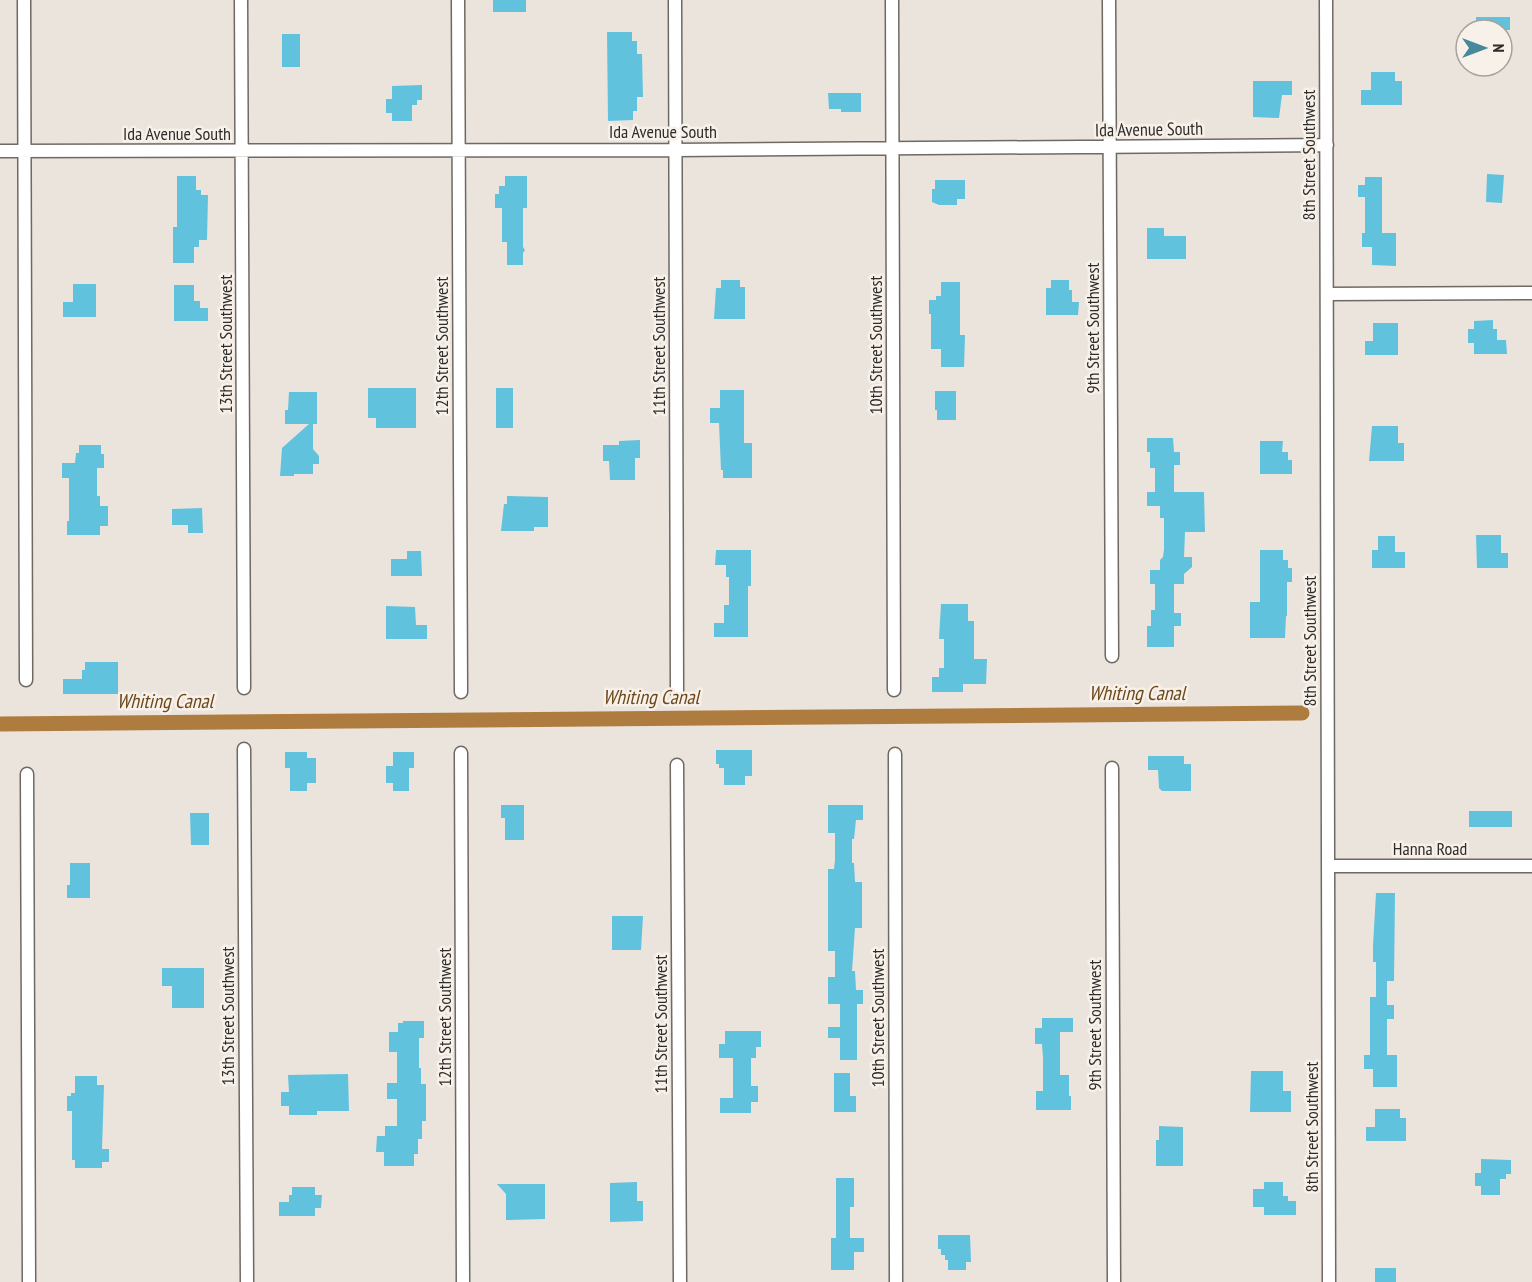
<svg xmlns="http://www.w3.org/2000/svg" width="1532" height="1282" font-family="'PT Sans Narrow',sans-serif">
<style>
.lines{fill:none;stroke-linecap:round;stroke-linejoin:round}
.canal{stroke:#af7c40;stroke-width:15}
.building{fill:#60c2dd}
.minor-casing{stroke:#6e6963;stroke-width:15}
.minor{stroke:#fff;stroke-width:12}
.labels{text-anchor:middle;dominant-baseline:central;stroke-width:5;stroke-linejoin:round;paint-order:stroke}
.street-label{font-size:18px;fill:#2e2c2a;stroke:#f7f1ea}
.water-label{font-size:20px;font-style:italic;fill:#6d481b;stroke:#f7f1ea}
</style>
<rect width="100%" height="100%" fill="#eae4dd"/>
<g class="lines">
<path class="canal" d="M0 724 1302 713"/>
</g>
<path class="building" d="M493 0H526V12H493Z
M1476 17H1510V30H1476Z
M607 32H632V41H637V54H642L643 97H637V111H633V120L608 121Z
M282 34H300V67H282Z
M1371 72H1395V81H1402V105H1361V90H1371Z
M1253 81H1292V95H1282L1279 118 1253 117Z
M422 85V100H417V105H412V121H392V113H386V99H392V86Z
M828 93H861V112H841V109H829Z
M1487 174 1504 175 1502 203 1486 202Z
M177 176H196V190H201V195H208L207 240H199V247H194V263H173V227H177Z
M505 176H527V208H523V247L525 250 523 253V265H507V242H502V208H495V194H499V186H505Z
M1365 177H1382V233H1396V266L1372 265V247H1362V233H1365V197H1358V185H1365Z
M935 180H965V199H957V205H939L932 202V189H935Z
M1147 228H1164V236H1186V259H1147Z
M721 280H740V287H745V319H714L716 288H721Z
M1051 280H1069V290H1072V302H1079L1078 315H1046V288H1051Z
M941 282H960V335H965L964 367H941V349H931V314H929V300H936V296H941Z
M73 284H96V317H63V302H73Z
M174 285H194V301H200V308H208V321H174Z
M1493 320V329H1497V340H1506L1507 354H1474V343H1468V329H1474V321Z
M1373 323H1398V355H1365V341H1373Z
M368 388H416V428H376V418H368Z
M496 388H513V428H496Z
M720 390H744V443H752V478H723V470H721L719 423H710V408H720Z
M935 391H956V420H937V410H935Z
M289 392H317V424H313V449L319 456V464H313V474H294V476H280L282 448 309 424H285V410H288Z
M1372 426H1398V443H1404V461H1369Z
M1147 438H1173L1174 452H1180V465H1174V492H1204L1205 532H1185L1184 557H1192V567L1184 574V584H1174V613H1181V626H1174V647H1147V626H1151V610H1155V584H1150V570H1160V560L1163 557 1164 549V518H1160V506H1147V492H1155V468H1150V452H1147Z
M640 440V458H635V480H610L609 461H603V445H619V441Z
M1260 441H1283L1282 452H1288V460H1292V474H1260Z
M79 445H101V454H104V468H97V496H100V506H108V526H100V535H67V521H69V478H62V463H75L76 453H79Z
M507 496 548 497V527H534V531H501L504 504H507Z
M202 508 203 533H188V525H172V509Z
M1476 535H1501V553H1508V568H1477Z
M1378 536H1395V552H1405V568H1372V550H1378Z
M716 550H751V586H748V637H714V623H724V605H729V577H726V565H715Z
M1260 550H1283V560H1288V568H1292V582H1287V616H1286L1285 638H1250V602H1260Z
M407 551H421L422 576H391V559H407Z
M941 604H968V621H974V659H987L986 684H963V692H932V677H939V668H944V639H939Z
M386 606 415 607 416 625H427V639H386Z
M85 662H118V694H63V679H82V670H85Z
M716 750H752V776H745V785H724V768H719V764H716Z
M285 752H307V758H316V783H307V791H290V768H285Z
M393 752H414V768H409V791H393V783H386V766H393Z
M1148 756H1184V764H1191V791H1162L1159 788 1158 770H1148Z
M501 805H524V840H505V818H501Z
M828 805H863V820H856L854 839H852V863H854L855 882H862V928H855L852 971H855L856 990H863V1004H857V1060H840V1038H828V1027H840V1004H828V977H835V951H828V869H834L835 860V833H828Z
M1469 811H1512V827H1469Z
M190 813H209V845H191Z
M70 863H90V898H67V885H70Z
M1376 893H1395L1394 981H1387V1005H1394V1019H1387V1055H1397V1087H1373V1069H1364V1055H1370V997H1376V962H1373V946Z
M612 916H643L641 950H612Z
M162 968H204V1008H172V986H162Z
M1042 1018H1073V1032H1060V1075H1069V1096H1071V1110H1036V1091H1043V1058L1042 1044H1035V1028H1042Z
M403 1021H424V1038H419V1068H421V1084H426V1121H422V1139H418V1154H414V1166H384V1152H376L377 1136H385V1126H397V1099H387V1083H397V1052H389V1032H398V1023H403Z
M725 1031H761V1047H756V1058H751V1086H758V1102H751V1113H720V1098H733V1058H719V1044H725Z
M1251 1071H1283V1091H1291V1112H1250Z
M834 1073H850V1096H856V1112H834Z
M348 1074 349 1111H317V1115H289V1106H281V1092H289L288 1075Z
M75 1076H97V1085H104L102 1149H109V1162H102V1168H75V1160H72V1111H67V1096H71V1093H75Z
M1375 1109H1400V1118H1406V1141H1366V1127H1375Z
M1159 1126 1183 1127V1166H1156V1140H1159Z
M1481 1159 1511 1160V1174H1506V1179H1500V1195H1481V1186H1475V1173H1481Z
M836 1178H854V1207H850V1238H864V1252H854V1270H831V1238H836Z
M637 1182V1201H643V1221L610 1222V1183Z
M1264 1182H1283V1196H1288V1201H1296V1215H1264V1207H1253V1189H1264Z
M497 1184H545V1219L506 1220V1194Z
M292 1187H315V1195H322L321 1208H315V1216H279V1202H289V1195H292Z
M938 1235H970L971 1262H966V1270H948V1260H945V1255H941V1249H938Z
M1375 1268H1396V1282H1375Z"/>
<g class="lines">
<defs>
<path id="minor" d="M24 0 26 680
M241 0 244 688
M458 0 461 692
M675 0 677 692
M892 0 894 690
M1109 0 1112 656
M1326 0 1329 1282
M0 151 675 150 1327 145
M1327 294 1532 293
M244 749 247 1282
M461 753 463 1282
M895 754 896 1282
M677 765 680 1282
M1112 768 1114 1282
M27 774 29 1282
M1328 866H1532"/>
</defs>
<use href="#minor" class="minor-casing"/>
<use href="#minor" class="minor"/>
</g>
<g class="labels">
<g class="street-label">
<text transform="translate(1149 129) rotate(-1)">Ida Avenue South</text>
<text x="663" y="131">Ida Avenue South</text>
<text x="177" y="133">Ida Avenue South</text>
<text transform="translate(1308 155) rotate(-90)">8th Street Southwest</text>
<text transform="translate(1092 328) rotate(-90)">9th Street Southwest</text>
<text transform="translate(225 344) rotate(-90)">13th Street Southwest</text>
<text transform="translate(875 345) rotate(-90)">10th Street Southwest</text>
<text transform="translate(441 346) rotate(-90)">12th Street Southwest</text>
<text transform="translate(658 346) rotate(-90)">11th Street Southwest</text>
<text transform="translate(1309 641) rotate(-90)">8th Street Southwest</text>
<text x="1430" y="848">Hanna Road</text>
<text transform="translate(227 1016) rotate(-90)">13th Street Southwest</text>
<text transform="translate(444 1017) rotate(-90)">12th Street Southwest</text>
<text transform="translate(877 1018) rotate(-90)">10th Street Southwest</text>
<text transform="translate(660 1024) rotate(-90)">11th Street Southwest</text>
<text transform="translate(1094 1025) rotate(-90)">9th Street Southwest</text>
<text transform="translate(1311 1127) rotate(-90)">8th Street Southwest</text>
</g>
<g class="water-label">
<text x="1137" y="693">Whiting Canal</text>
<text x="651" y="697">Whiting Canal</text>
<text x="165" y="701">Whiting Canal</text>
</g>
</g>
<g transform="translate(1484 48) rotate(90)"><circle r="28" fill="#f7f1ea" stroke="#a7a29d" stroke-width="1.5"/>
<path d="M0-4.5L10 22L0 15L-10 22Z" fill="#47889b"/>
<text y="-9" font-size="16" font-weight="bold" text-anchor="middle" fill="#2e2c2a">N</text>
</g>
</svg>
